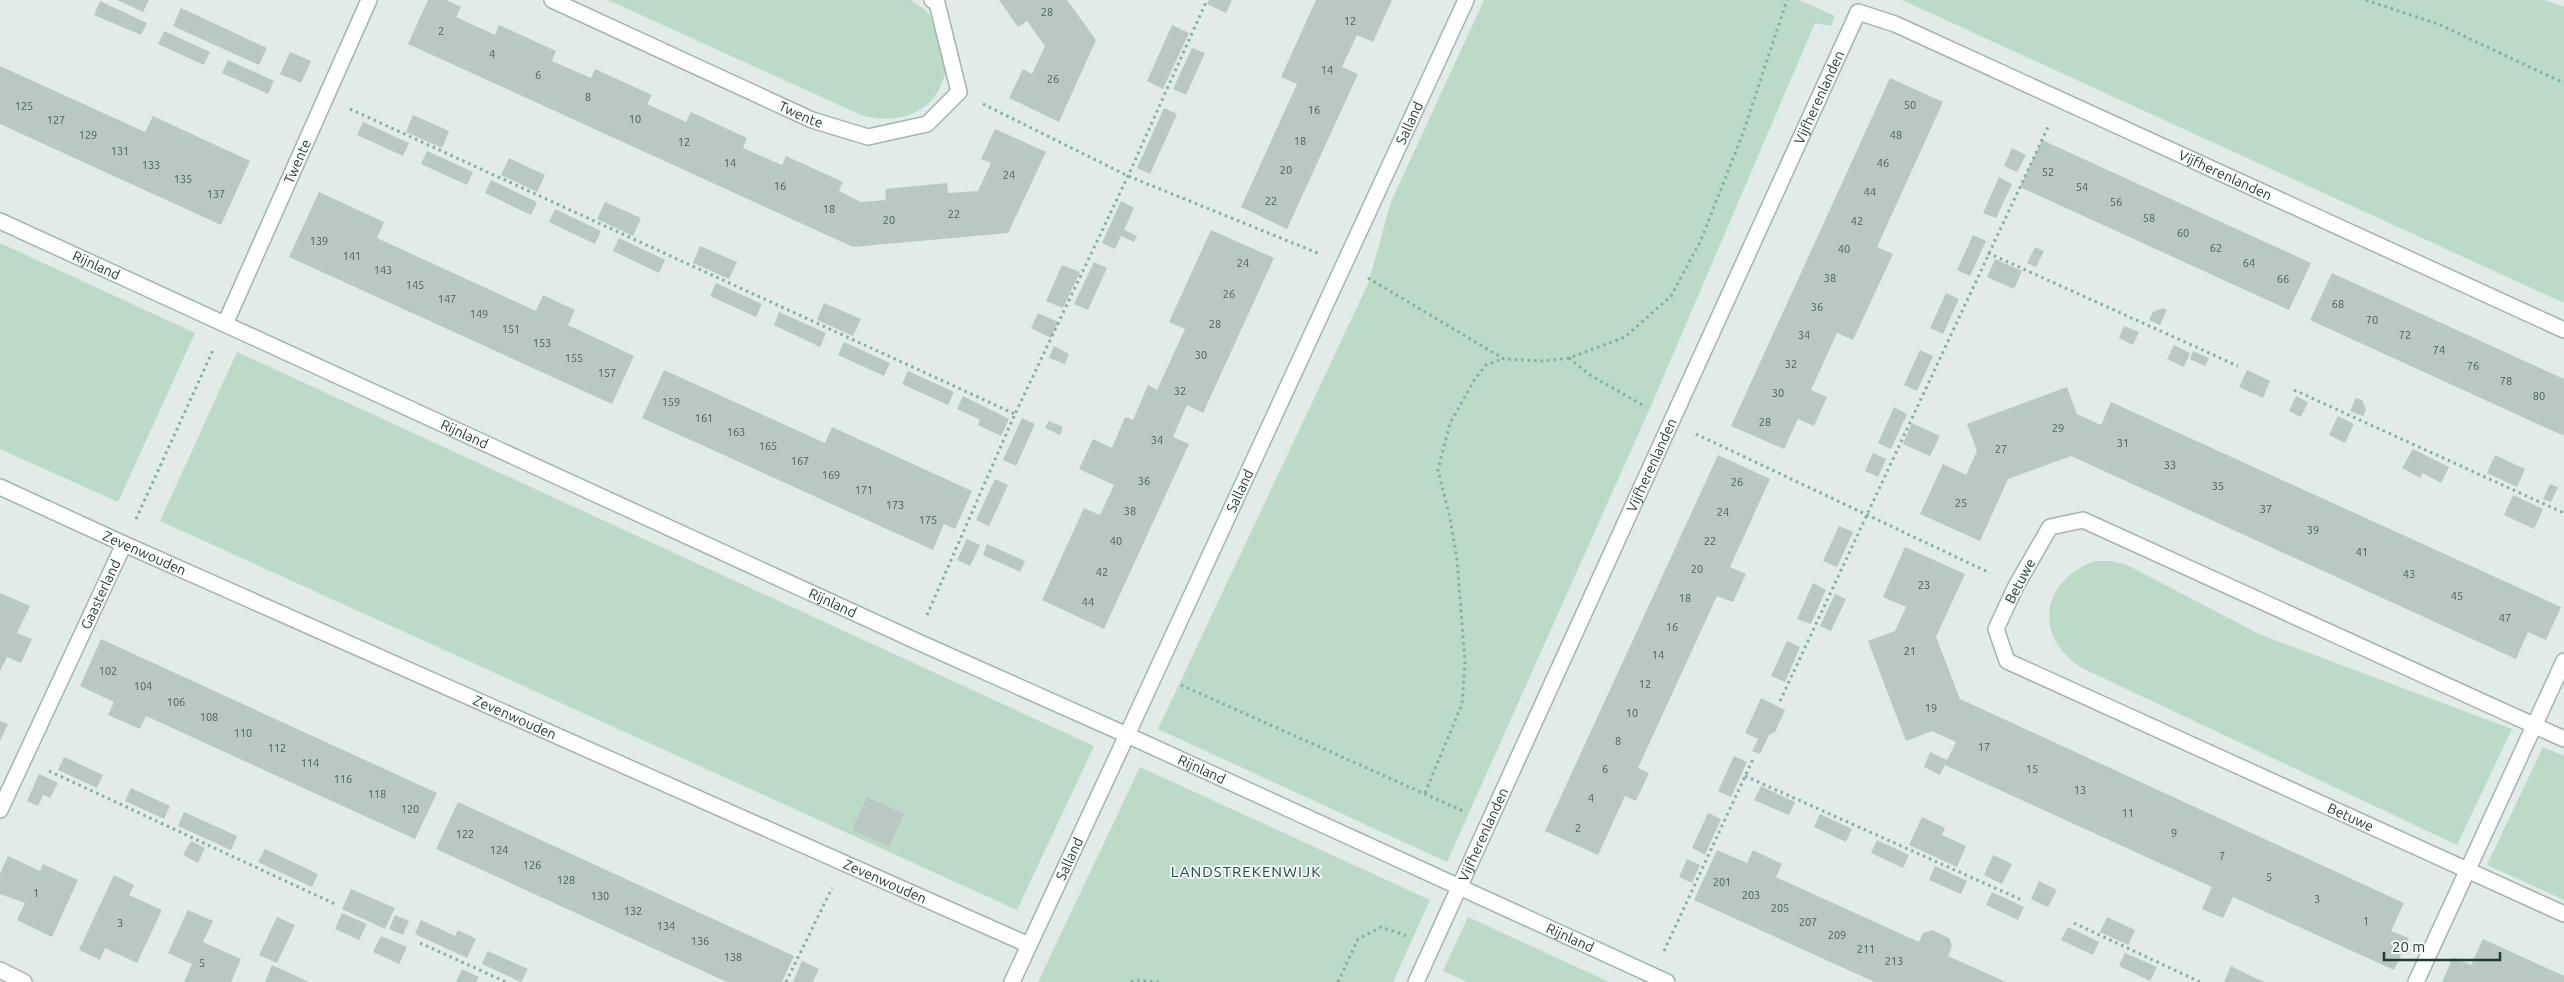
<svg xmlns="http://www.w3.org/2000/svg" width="2564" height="982" font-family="Ubuntu,sans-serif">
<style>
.green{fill:#bbdbc8}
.building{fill:#bac8c4}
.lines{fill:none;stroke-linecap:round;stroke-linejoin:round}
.street-casing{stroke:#a4b3af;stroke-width:18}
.secondary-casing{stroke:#a1b6b1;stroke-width:18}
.path{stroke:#84ada5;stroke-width:3;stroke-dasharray:2.5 4;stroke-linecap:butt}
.street{stroke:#fff;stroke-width:15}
.secondary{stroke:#fff;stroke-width:15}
.labels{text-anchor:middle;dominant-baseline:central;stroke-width:4;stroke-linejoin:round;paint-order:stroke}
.number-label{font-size:11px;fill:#495e5a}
.street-label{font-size:14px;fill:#233b37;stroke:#f2f8f5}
.neighbourhood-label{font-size:15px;letter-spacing:1px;fill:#204b46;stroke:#f2f8f5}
</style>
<rect width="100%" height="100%" fill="#e1ebe8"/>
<path class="green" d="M608 0H910C928 9 936 21 942 40 944 46 947 52 948 58 949 65 946 74 943 80 931 116 893 125 861 115Z
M1484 0H1799L1835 16 1831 26 1815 23 1650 408 1447 862 1158 729 1368 284 1391 202Z
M1902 0H2545L2564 7V303Z
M0 243 195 333 118 502 0 449Z
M237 352 1094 746 1017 910 160 521Z
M2095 561H2111L2127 565 2259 634 2512 729 2457 845 2082 668C2033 637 2040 581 2095 561Z
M2543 747 2564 756V900L2487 865Z
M1140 767 1430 900 1393 982H1038Z
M1468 917 1609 982H1467L1443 971Z"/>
<path class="building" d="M117 0H149L143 12Z
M428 0H446L461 7 456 17 495 35 499 25 556 51 552 61 591 78 595 69 652 95 647 104 686 122 691 112 747 138 743 148 782 165 786 156 843 182 839 191 861 202 886 200 885 189 947 183 948 193 978 191 991 163 981 159 995 129 1046 152 1008 233 853 247 408 44Z
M999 0H1067L1096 40 1059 122 1009 98 1023 69 1032 74 1045 46 1027 21 1018 27Z
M1209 0H1232L1226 13 1207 4Z
M1316 0H1392L1373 42 1357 35 1342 67 1358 74 1287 229 1241 207 1297 84 1281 77Z
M100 1 147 23 141 35 94 15Z
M181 8 267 48 259 65 173 26Z
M1172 25 1189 33 1163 89 1147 81Z
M164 31 210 52 204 65 158 44Z
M1192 48 1205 53 1186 95 1173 89Z
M290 52 311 61 301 83 280 74Z
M228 60 274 81 268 94 222 73Z
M0 66 145 132 153 116 250 161 221 225 0 124Z
M1890 78 1943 102 1877 247 1893 254 1853 340 1837 333 1811 390 1827 397 1814 426 1798 419 1784 449 1731 426Z
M1164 108 1177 114 1150 174 1137 168Z
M413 115 449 131 442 148 406 132Z
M363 122 409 143 403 156 357 135Z
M2042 140 2311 263 2289 310 2020 187Z
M2012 148 2026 155 2017 172 2004 166Z
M427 151 473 172 467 185 421 164Z
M509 158 545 175 537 192 501 175Z
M1999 177 2012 184 1996 218 1983 213Z
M491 180 537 202 531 215 485 193Z
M319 192 384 222 377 238 536 311 543 295 575 310 568 325 634 356 612 404 289 257Z
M1121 201 1134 208 1124 230 1137 236 1134 242 1121 236 1115 249 1102 243Z
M605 202 641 218 633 236 597 219Z
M555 209 601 231 595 244 549 222Z
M1211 230 1274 258 1203 413 1187 405 1173 437 1189 444 1104 629 1042 600 1084 508 1100 515 1114 485 1079 469 1093 439 1112 448 1125 417 1133 420 1148 385 1157 390 1185 329 1169 322Z
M1973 235 1986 241 1970 276 1957 270Z
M619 238 665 260 659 273 613 251Z
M700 246 737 262 729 279 693 263Z
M2035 247 2044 251 2036 267 2027 263Z
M1995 259 2022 271 2014 289 1987 277Z
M1094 262 1107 268 1088 310 1074 304Z
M1062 265 1080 272 1063 308 1046 301Z
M2332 273 2564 379V436L2310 320Z
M716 283 762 304 756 317 710 296Z
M1946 293 1959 299 1943 334 1930 328Z
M824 303 861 319 853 336 817 320Z
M2163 308 2167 310 2160 325 2149 320 2153 312Z
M779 312 826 333 820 347 774 325Z
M1038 313 1058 322 1051 338 1031 328Z
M2124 326 2139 332 2133 345 2119 338Z
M844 342 890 363 884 376 838 355Z
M2174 345 2190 353 2184 367 2167 359Z
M1054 346 1069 354 1065 364 1049 358Z
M1920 350 1933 356 1917 391 1904 385Z
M2193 351 2209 358 2205 366 2190 359Z
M664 370 825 443 832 427 972 491 955 529 944 524 933 550 642 418Z
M2247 370 2270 381 2263 398 2239 387Z
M908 371 954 392 948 405 902 384Z
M2067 387 2077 414 2101 425 2111 402 2561 607 2546 640 2528 632 2516 659 2071 456 2008 479 1980 541 1920 514 1943 464 1966 475 1977 451 1967 424Z
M963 396 1009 419 1001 436 978 425 980 420 957 409Z
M2296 396 2308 402 2301 417 2289 411Z
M2356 398 2362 400 2366 410 2363 416 2350 411Z
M1894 407 1907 414 1891 449 1878 443Z
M2338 416 2354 424 2345 443 2329 435Z
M1022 418 1035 424 1016 466 1003 460Z
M1049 421 1063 427 1060 435 1045 428Z
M1912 423 1940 436 1930 456 1903 444Z
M2413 449 2449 467 2441 483 2423 473 2420 478 2402 468Z
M1873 453 1886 459 1878 477 1865 471Z
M1718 455 1770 479 1730 567 1746 574 1733 602 1717 596 1638 768 1649 773 1636 801 1625 796 1598 855 1545 831Z
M2495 455 2525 469 2517 487 2487 473Z
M995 479 1008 485 989 526 976 520Z
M2550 484 2558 487 2551 502 2543 499Z
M2513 495 2543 509 2534 529 2504 515Z
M1839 526 1853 532 1837 567 1823 561Z
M967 539 980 545 970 566 957 560Z
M987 544 1025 561 1020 572 983 555Z
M1905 547 1965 574 1936 637 1960 699 2404 903 2391 931 2409 938 2394 970 2233 897 2223 918 2202 909 2212 887 1945 765 1940 775 1924 767 1930 752 1947 760 1956 742 1932 731 1906 741 1868 641 1895 631 1906 607 1883 597Z
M1813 583 1826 590 1811 624 1797 619Z
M0 593 30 606 17 633 32 639 21 663 7 657 0 671Z
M1835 594 1846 599 1831 631 1820 626Z
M101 639 437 793 415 839 146 716 140 729 108 715 114 702 80 686Z
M1787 641 1800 647 1785 682 1771 676Z
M1761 698 1785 710 1775 732 1769 735 1760 754 1752 751 1758 739 1745 733Z
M0 721 8 724 0 741Z
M1734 756 1747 762 1731 797 1718 791Z
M64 757 103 775 97 788 58 770Z
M39 774 58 783 50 798 43 795 38 806 27 801Z
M1761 786 1795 802 1789 815 1754 800Z
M131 788 170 806 164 819 125 801Z
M867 797 904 814 889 847 852 830Z
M458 802 794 956 782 982H727L436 849Z
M184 812 237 836 231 850 178 826Z
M1708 813 1721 819 1705 855 1692 848Z
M1820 814 1852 829 1846 842 1814 827Z
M1922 817 1945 828 1942 835 1966 846 1957 867 1909 845Z
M1877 840 1909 855 1903 868 1871 853Z
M191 841 205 848 198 863 183 855Z
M265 849 318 874 312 887 258 862Z
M1717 850 1747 863 1753 850 1782 864 1776 877 1919 942 1923 933 1932 930 1949 938 1952 946 1948 956 2006 982H1875L1868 979 1694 900Z
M1993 855 2012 864 2002 884 1984 875Z
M8 856 40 871 43 864 78 880 52 937 17 920 25 903 0 894V874Z
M1687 859 1700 865 1692 883 1679 877Z
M1935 866 1967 881 1961 894 1929 880Z
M114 875 134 885 129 895 162 910 137 963 105 948 100 960 79 950Z
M2039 881 2057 890 2048 907 2031 899Z
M351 889 395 908 385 929 342 909Z
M1992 892 2024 907 2018 920 1986 905Z
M188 910 213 921 203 942 241 959 231 982H184L192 964 168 953Z
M342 913 367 924 359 940 335 929Z
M395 915 409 921 403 935 389 929Z
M277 917 295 925 277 963 259 955Z
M2107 917 2135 930 2128 945 2100 932Z
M421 920 455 936 458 930 476 939 467 958 415 934Z
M2068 927 2099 942 2093 955 2061 940Z
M381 936 407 947 399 964 373 952Z
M2483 939 2564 976V982H2442L2453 957 2471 965Z
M488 951 528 969 521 982 482 964Z
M2125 953 2157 967 2150 981 2119 966Z
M802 961 819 969 813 982H793Z
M272 965 309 982H265Z
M2231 966 2253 977 2265 982H2224Z
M462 969 479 977 476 982H456Z"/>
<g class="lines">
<defs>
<g id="street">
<path id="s1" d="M552 0 812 120 868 137 927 124 959 92 937 3 932 0"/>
<path id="s2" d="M225 324 369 0"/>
<path id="s3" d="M0 487 124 544 1029 945"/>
<path id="s4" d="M2564 739 2083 520 2050 527 2016 586 1996 629 2007 661 2564 914"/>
<path id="s5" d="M0 810 124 544"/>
<path d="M0 970 24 982"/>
<path id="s6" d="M1012 982 1127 735"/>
<path id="s7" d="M1416 982 1858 12 1895 24 2564 330"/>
<path d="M2416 982 2564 661"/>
</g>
<g id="secondary">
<path id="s8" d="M0 221 916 641 1127 735 1667 982"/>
<path id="s9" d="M1127 735 1466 0"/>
</g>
</defs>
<use href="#street" class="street-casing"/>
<use href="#secondary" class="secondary-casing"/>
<path class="path" d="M2366 0 2438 24 2564 83
M983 104 1128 176 1320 254
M350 109 1015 414
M1988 253 2238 366
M1368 278 1504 359 1544 361 1569 358 1625 337 1671 296 1701 240 1743 133 1787 0
M1569 358 1590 375 1646 407
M2294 390 2564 513
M1696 434 1990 573
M136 519 213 350
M927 615 1015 414 1128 176 1207 0
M1181 685 1463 811
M1780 701 2049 125
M49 771 337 905
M1745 776 2024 901
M1425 793 1462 704 1465 662 1457 559 1450 518 1438 470 1450 423 1475 379 1486 365 1503 359
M2074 923 2200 982
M420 943 506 982
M1664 951 1754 757
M786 982 832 888
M1131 982 1136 980 1160 982
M1338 982 1358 939 1381 927 1407 936"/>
<use href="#street" class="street"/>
<use href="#secondary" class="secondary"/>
</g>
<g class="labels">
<g class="number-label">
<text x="1047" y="12">28</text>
<text x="1350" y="21">12</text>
<text x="441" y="31">2</text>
<text x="492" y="54">4</text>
<text x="1327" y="70">14</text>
<text x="538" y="75">6</text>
<text x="1053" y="79">26</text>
<text x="588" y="97">8</text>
<text x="1910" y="105">50</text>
<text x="24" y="106">125</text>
<text x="1314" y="110">16</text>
<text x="635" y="119">10</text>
<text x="56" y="120">127</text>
<text x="88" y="135">129</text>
<text x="1896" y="135">48</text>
<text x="1300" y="141">18</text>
<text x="684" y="142">12</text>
<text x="120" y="151">131</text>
<text x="730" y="163">14</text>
<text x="1883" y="163">46</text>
<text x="151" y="165">133</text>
<text x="1286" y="170">20</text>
<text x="2048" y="172">52</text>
<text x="1009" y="175">24</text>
<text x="183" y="179">135</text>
<text x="780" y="186">16</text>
<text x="2082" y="187">54</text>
<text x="1870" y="192">44</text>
<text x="216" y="194">137</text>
<text x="1271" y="201">22</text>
<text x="2116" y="202">56</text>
<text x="829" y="209">18</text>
<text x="954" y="214">22</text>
<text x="2149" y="218">58</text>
<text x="889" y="220">20</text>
<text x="1857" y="221">42</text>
<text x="2183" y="233">60</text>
<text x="319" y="241">139</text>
<text x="2216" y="248">62</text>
<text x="1844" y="249">40</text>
<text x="352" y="256">141</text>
<text x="1243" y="263">24</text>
<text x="2249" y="263">64</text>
<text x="383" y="270">143</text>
<text x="1830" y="278">38</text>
<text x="2283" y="279">66</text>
<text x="415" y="285">145</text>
<text x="1229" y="294">26</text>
<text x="447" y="299">147</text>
<text x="2338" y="304">68</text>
<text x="1817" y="307">36</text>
<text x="479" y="314">149</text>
<text x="2372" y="320">70</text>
<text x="1215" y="324">28</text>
<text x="511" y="329">151</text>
<text x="1804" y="335">34</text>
<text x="2405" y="335">72</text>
<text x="542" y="343">153</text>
<text x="2439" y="350">74</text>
<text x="1201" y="355">30</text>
<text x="574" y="358">155</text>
<text x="1791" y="364">32</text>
<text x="2473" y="366">76</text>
<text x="607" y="373">157</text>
<text x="2506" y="381">78</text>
<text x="1180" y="391">32</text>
<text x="1778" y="393">30</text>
<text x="2539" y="396">80</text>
<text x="671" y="402">159</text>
<text x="704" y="418">161</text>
<text x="1765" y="422">28</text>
<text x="2058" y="428">29</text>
<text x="736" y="432">163</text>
<text x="1157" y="440">34</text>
<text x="2123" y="443">31</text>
<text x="768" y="446">165</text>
<text x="2001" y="449">27</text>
<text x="800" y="461">167</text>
<text x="2170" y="465">33</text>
<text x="831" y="475">169</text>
<text x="1144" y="481">36</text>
<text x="1737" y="482">26</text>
<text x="2218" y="486">35</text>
<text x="864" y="490">171</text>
<text x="1961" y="503">25</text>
<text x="895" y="505">173</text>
<text x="2266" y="509">37</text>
<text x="1130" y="511">38</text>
<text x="1723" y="512">24</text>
<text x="928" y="520">175</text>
<text x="2313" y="530">39</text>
<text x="1116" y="541">40</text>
<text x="1710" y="541">22</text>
<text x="2362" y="552">41</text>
<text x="1697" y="569">20</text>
<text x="1102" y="572">42</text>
<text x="2409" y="574">43</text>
<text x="1924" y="585">23</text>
<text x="2457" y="596">45</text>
<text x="1685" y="598">18</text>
<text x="1088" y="602">44</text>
<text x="2505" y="618">47</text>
<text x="1672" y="627">16</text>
<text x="1910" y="651">21</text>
<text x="1658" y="655">14</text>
<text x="108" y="671">102</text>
<text x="1645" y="684">12</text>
<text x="143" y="686">104</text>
<text x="176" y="702">106</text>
<text x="1931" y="708">19</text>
<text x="1632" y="713">10</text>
<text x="209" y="717">108</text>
<text x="243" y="733">110</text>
<text x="1618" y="741">8</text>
<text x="1984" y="747">17</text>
<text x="277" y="748">112</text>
<text x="310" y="763">114</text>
<text x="1605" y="769">6</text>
<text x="2032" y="769">15</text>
<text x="343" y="779">116</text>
<text x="2080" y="790">13</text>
<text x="377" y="794">118</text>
<text x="1591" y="798">4</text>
<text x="410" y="809">120</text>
<text x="2128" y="813">11</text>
<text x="1578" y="828">2</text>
<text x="2174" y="833">9</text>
<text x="465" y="834">122</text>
<text x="499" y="850">124</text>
<text x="2222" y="856">7</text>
<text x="532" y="865">126</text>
<text x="2269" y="877">5</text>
<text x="566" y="880">128</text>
<text x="1722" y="882">201</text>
<text x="36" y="893">1</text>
<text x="1751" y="895">203</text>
<text x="600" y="896">130</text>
<text x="2317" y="899">3</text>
<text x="1780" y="908">205</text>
<text x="633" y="911">132</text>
<text x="2366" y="921">1</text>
<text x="1808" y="922">207</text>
<text x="120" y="923">3</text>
<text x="666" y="926">134</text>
<text x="1837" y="935">209</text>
<text x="700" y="941">136</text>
<text x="1866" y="949">211</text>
<text x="733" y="957">138</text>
<text x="1894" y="961">213</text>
<text x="202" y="963">5</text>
</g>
<g class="street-label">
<text stroke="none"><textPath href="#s7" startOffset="972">Vijfherenlanden</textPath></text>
<text stroke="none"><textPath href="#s1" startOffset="274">Twente</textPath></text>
<text stroke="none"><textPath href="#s9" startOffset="674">Salland</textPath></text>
<text stroke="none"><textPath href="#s2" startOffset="178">Twente</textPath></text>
<text stroke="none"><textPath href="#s7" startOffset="1468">Vijfherenlanden</textPath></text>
<text stroke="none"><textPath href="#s8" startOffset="106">Rijnland</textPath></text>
<text stroke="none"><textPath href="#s8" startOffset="511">Rijnland</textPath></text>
<text stroke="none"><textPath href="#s7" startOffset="568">Vijfherenlanden</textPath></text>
<text stroke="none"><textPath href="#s9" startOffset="269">Salland</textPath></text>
<text stroke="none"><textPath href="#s3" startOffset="159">Zevenwouden</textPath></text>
<text transform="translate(2020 581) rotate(-62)">Betuwe</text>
<text stroke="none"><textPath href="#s5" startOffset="238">Gaasterland</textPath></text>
<text stroke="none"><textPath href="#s8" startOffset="916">Rijnland</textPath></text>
<text stroke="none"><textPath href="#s3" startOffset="564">Zevenwouden</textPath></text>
<text stroke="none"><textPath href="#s8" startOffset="1321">Rijnland</textPath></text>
<text stroke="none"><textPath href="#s4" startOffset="1089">Betuwe</textPath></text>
<text stroke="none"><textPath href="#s7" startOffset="162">Vijfherenlanden</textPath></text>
<text stroke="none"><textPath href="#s6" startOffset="136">Salland</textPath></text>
<text stroke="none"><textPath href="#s3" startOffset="969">Zevenwouden</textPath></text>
<text stroke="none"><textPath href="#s8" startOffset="1726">Rijnland</textPath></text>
</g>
<g class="neighbourhood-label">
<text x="1246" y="871">LANDSTREKENWIJK</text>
</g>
</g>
<path d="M2384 952v8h116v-8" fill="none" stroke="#233b37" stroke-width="2.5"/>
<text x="2392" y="952" font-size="15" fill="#233b37" stroke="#f2f8f5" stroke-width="4" paint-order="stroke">20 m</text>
</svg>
